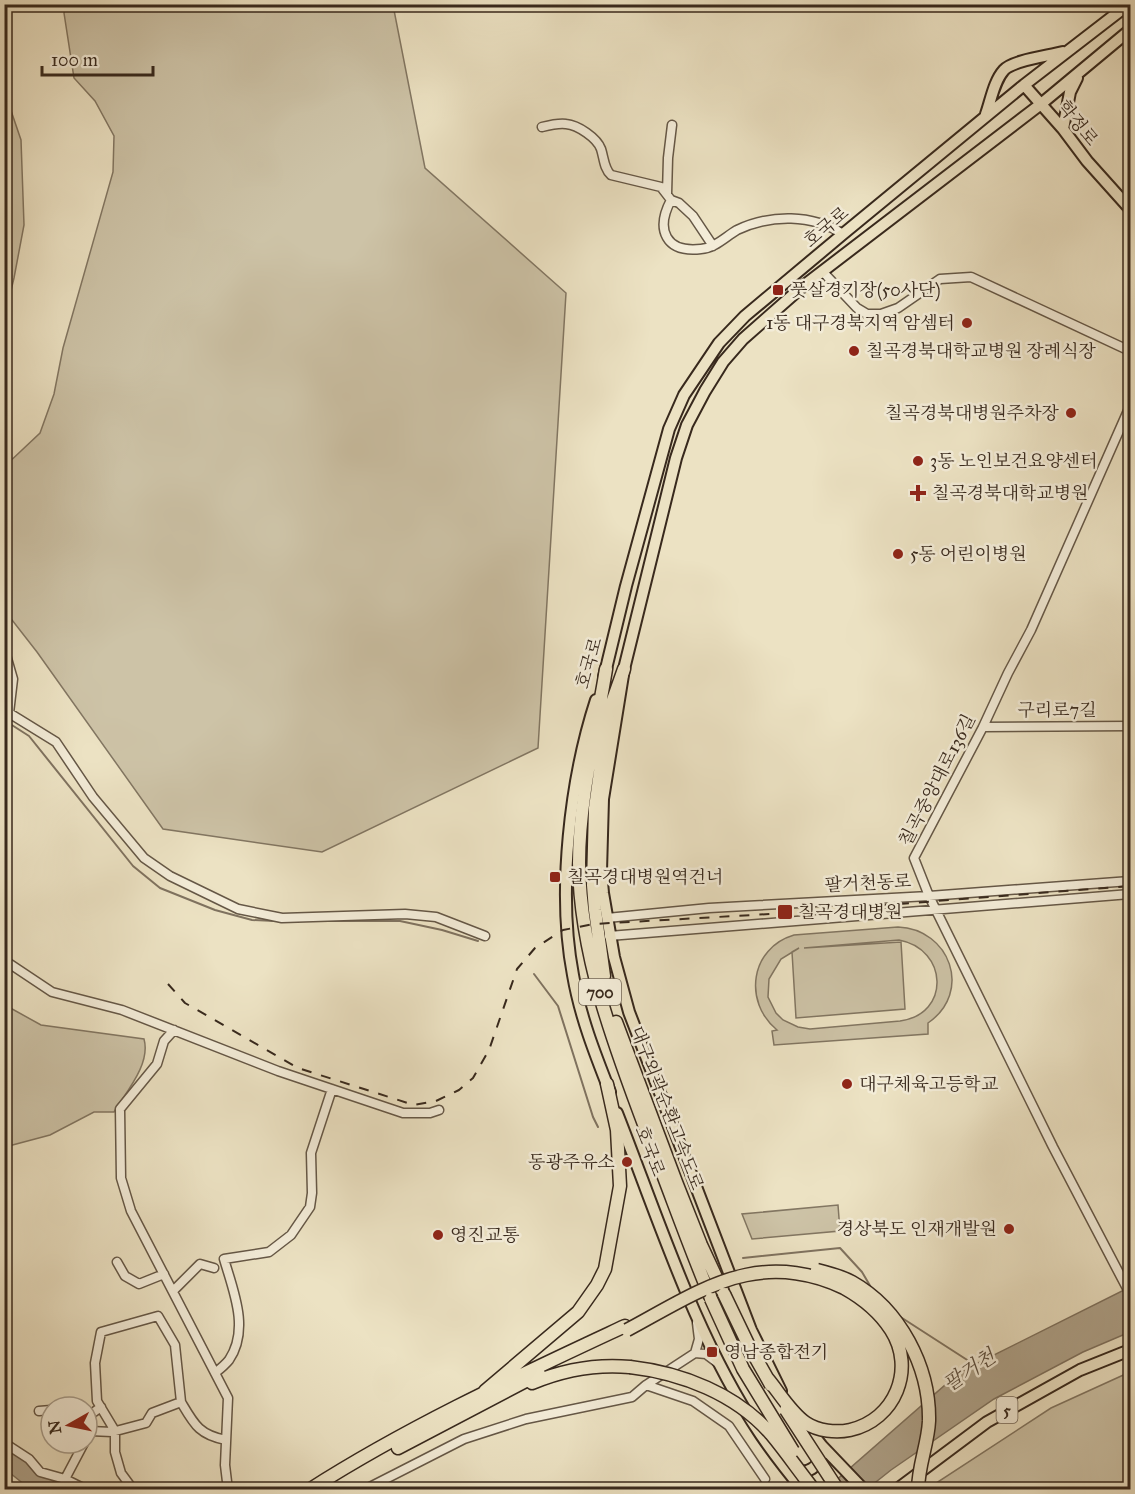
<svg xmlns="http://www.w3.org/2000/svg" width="1135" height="1494" font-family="'IM FELL Great Primer','Noto Serif KR',serif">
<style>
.green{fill:#cdc3a7;stroke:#827662;stroke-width:1.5;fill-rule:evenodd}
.water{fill:#afa38b;stroke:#7f725f;stroke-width:1.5}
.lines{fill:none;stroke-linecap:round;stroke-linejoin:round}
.stream{stroke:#7f725f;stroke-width:2}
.minor-casing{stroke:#655746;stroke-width:11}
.major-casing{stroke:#38291d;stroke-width:14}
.highway-casing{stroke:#38291d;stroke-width:15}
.minor{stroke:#f3ecd8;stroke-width:8}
.major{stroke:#ece2c3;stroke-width:10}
.highway{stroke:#ece2c3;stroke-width:12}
.rail{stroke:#38291d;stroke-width:2;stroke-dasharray:10 10;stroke-linecap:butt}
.highway-bridge-casing{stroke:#38291d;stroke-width:15;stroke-linecap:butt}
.highway-bridge{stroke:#ece2c3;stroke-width:12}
.poi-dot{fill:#8f2418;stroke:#f3ecd8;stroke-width:2}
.labels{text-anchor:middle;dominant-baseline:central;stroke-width:5;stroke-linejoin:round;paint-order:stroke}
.shield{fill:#f3ecd8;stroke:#706455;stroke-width:1.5}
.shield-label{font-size:16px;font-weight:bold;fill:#38291d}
.street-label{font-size:18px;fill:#38291d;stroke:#f3ecd8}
.poi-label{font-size:18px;fill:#38291d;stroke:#f3ecd8;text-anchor:start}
.water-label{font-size:20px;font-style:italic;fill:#5c4e3e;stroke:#f3ecd8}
</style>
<rect width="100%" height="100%" fill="#ece2c3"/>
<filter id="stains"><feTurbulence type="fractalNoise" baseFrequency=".00333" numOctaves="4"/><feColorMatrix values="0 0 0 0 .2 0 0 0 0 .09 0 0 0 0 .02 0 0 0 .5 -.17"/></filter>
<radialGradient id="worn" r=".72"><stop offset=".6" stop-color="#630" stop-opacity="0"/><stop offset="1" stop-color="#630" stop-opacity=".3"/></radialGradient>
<path class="green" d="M66 5H393L425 168 566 293 538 748 322 852 163 829 37 652 5 611V466L40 433 54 394 63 348 113 172 114 136 95 101 74 78 64 13Z
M5 93 21 140 24 225 14 278 5 315Z
M898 927C950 929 973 992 928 1023V1034L774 1045 772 1031 777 1030C743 1002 750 948 794 935ZM899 940C948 949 951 1014 900 1021L810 1029 798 1027 783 1020 776 1013 768 997 769 979 781 959 799 948 792 952 796 1018 905 1009 901 942 804 948Z
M5 1005 41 1025 144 1039C151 1064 126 1092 114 1112H94L50 1135 5 1147Z
M838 1205 840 1231 752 1239 742 1214Z
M1130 1372V1404L1125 1408 1130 1417V1489H927L1051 1408Z"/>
<path class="water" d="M1130 1287V1332L1083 1352 994 1399 891 1470 867 1489 825 1490 960 1372Z
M5 1443 63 1489H30L5 1469Z"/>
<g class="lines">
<path class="stream" d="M4 720 29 736 133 866 160 888 215 910 252 920 275 921
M317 921H400L442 930 478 941
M534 974 558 1006 593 1117 598 1127
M743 1258 840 1248 862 1272 872 1289
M899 1316 975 1365"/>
<defs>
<path id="minor" d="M542 127C550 125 559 123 566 124 578 125 597 138 601 149 604 158 604 169 611 175L661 187 671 200 679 203 693 216 713 246
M667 194 668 158 672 125
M671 200C655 230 666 253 701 249 715 248 725 237 737 230 771 214 812 214 843 234
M823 272 857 308 867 314H881L898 308 940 279 971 277 1130 351
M1130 406 1031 630 1008 673 983 727 914 858 929 896 1053 1147 1130 1294
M4 648 13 679 9 713 56 742 93 797 144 858 170 876 238 909 282 918 405 914 436 917 485 936
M983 727 1130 726
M607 918 709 908 929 896 1130 881
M609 936 1130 894
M4 960 52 992 122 1010 278 1071 403 1113H430L439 1110
M174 1030 164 1041 157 1064 120 1109 121 1178 131 1211 228 1398 225 1465 228 1490
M117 1262 125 1276 139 1284 164 1274
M173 1291 200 1264 214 1268
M695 1353 706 1354 718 1363
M215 1373C220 1369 225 1365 229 1360 250 1329 233 1290 224 1259L269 1252 291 1235 310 1207 312 1193 311 1153 332 1089
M646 1385 693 1401 729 1426 765 1479
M39 1411 51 1410
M87 1417 101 1407
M87 1437 90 1431 112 1432 146 1423 152 1413 181 1402C194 1424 199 1435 226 1440
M4 1441 6 1444 29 1459 40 1472 65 1479 87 1490
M65 1479 84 1443
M132 1488 121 1473 115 1452V1431L97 1401 95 1363 101 1332 158 1316 175 1345 181 1402
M364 1490 464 1439 526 1419 632 1397 646 1385 695 1353 699 1339 697 1323"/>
<path id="major" d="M1024 85 1063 129 1087 161 1130 209
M986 114C991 100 994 81 1004 70 1013 60 1049 56 1063 52
M1063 129 1070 92 1077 78
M604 677 626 586 669 429 684 395 719 343 745 316 843 234 1024 85 1129 4
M596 700C570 780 557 892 573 975 580 1016 595 1054 610 1092
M617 1113C659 1220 696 1339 761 1435 774 1454 788 1472 803 1490
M781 1391 751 1330 629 1012 614 957 603 893 601 871 603 799 624 669 676 458 687 425 705 391 723 362 743 339 802 287 1041 104 1130 30
M804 1423 822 1446 864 1490
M795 1471C808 1474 818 1467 822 1455
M896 1490 987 1422 1080 1370 1130 1350"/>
<path id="highway" d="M606 669C596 731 579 800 579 863 580 962 620 1060 654 1151 673 1200 690 1248 710 1296
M604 976 595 910 593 885 595 808 608 714 624 669
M616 1022 676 1182 701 1245 722 1290
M532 1383C563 1370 597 1364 630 1367
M485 1391 578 1312 597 1285 605 1269 620 1186 617 1130 607 1084
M398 1448 539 1374
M309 1490C409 1426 518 1376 625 1326"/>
</defs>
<use href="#minor" class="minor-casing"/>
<use href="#major" class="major-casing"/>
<use href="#highway" class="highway-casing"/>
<use href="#minor" class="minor"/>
<use href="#major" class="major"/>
<use href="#highway" class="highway"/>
<path class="rail" d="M168 984 185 1003 298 1068 414 1105 436 1101 459 1090 473 1078 489 1050 517 969 535 948 563 930 594 924 770 914 1130 886"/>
<defs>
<path id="highway-bridge" d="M817 1270C829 1273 841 1276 852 1282 900 1309 930 1367 929 1421 928 1444 918 1466 918 1490
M724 1294 749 1346 771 1385
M711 1299 743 1369 793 1451
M627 1330C663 1311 706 1283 746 1275 779 1268 814 1273 844 1288 862 1298 880 1313 891 1330 916 1369 895 1420 850 1430 836 1433 818 1431 806 1423 790 1412 779 1392 767 1378
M630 1367C682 1373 736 1394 771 1434 786 1452 799 1471 814 1490
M786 1410 838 1490"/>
</defs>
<use href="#highway-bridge" class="highway-bridge-casing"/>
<use href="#highway-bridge" class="highway-bridge"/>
</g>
<g class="poi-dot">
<rect x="772" y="284" width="12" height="12" rx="3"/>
<circle cx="967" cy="323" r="6"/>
<circle cx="854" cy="351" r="6"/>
<circle cx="1071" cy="413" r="6"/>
<circle cx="918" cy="461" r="6"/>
<path d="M915 484h6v6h6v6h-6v6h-6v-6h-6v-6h6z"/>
<circle cx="898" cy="554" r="6"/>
<rect x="549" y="871" width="12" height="12" rx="3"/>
<rect x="777" y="904" width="16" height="16" rx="3"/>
<circle cx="847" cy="1084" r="6"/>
<circle cx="627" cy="1162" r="6"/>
<circle cx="1009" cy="1229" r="6"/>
<circle cx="438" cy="1235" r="6"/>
<rect x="706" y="1346" width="12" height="12" rx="3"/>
</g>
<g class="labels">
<g class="shield">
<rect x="579" y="979" width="42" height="26" rx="4.5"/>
<rect x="996.5" y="1397" width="21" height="26" rx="4.5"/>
</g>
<g class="shield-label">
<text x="600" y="992">700</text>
<text x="1007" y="1410">5</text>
</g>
<g class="street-label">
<text transform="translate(1078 123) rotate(51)">학정로</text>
<text transform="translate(826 227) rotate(-40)">호국로</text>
<text transform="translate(589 663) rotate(-74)">호국로</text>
<text x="1057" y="710">구리로7길</text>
<text transform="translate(937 780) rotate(-63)">칠곡중앙대로136길</text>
<text transform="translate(868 883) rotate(-3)">팔거천동로</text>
<text transform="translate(667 1108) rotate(69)">대구외곽순환고속도로</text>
<text transform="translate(650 1151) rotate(69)">호국로</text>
</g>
<g class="poi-label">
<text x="790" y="290">풋살경기장(50사단)</text>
<text x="955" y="323" text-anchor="end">1동 대구경북지역 암셈터</text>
<text x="866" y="351">칠곡경북대학교병원 장례식장</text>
<text x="1059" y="413" text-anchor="end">칠곡경북대병원주차장</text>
<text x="930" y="461">3동 노인보건요양센터</text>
<text x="932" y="493">칠곡경북대학교병원</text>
<text x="910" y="554">5동 어린이병원</text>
<text x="567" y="877">칠곡경대병원역건너</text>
<text x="798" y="912">칠곡경대병원</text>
<text x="859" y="1084">대구체육고등학교</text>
<text x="615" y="1162" text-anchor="end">동광주유소</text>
<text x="997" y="1229" text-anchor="end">경상북도 인재개발원</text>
<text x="450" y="1235">영진교통</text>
<text x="724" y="1352">영남종합전기</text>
</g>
<g class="water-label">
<text transform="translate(969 1370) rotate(-34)">팔거천</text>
</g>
</g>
<rect width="1135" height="1494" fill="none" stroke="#ece2c3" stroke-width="24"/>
<rect x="6" y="6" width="1123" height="1482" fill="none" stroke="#38291d" stroke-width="3"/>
<rect x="12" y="12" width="1111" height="1470" fill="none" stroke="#38291d" stroke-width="1.5"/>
<g transform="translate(69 1425) rotate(261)"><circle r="28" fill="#f3ecd8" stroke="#a89e8d" stroke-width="1.5"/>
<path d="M0-4.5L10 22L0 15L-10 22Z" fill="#8f2418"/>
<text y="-9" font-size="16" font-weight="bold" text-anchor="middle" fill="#38291d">N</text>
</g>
<path d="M42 66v9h111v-9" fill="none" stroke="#38291d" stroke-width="3"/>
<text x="51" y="66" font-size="18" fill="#38291d" stroke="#f3ecd8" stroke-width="4.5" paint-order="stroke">100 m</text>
<rect width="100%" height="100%" filter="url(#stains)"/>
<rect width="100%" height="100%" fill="url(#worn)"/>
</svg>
